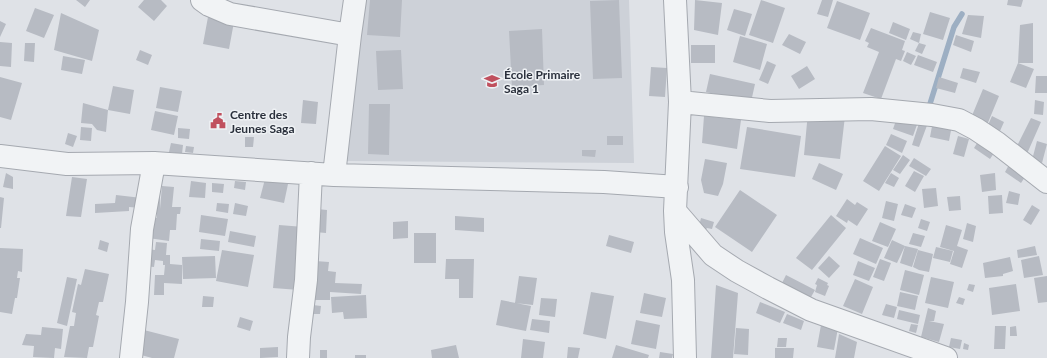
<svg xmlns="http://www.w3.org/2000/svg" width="1047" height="358" font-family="Lato,sans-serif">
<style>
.built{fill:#cdd1d8}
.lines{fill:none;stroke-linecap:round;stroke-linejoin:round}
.stream{stroke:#9dafc3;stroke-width:5.5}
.building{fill:#b7bbc3}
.street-casing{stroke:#a5a9b0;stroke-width:24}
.street{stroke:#f1f3f5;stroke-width:22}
.labels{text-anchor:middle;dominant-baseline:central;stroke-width:3;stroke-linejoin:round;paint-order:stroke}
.poi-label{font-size:12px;font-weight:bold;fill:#2a303c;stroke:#eef1f4;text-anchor:start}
</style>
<rect width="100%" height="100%" fill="#dfe2e7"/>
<path class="built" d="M362 0H629L634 163 345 161Z"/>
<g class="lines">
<path class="stream" d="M929 107 954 27 962 14"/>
</g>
<path class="building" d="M76 0H90L85 7Z
M144 0H161L167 6 154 21 138 7Z
M370 0H402L400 37 367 35Z
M619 0 622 78 593 79 590 1Z
M695 0 722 3 718 35 694 30Z
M761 0 785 8 773 43 749 35Z
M822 0H833L828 17 817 14Z
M1008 0H1023L1021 7 1007 5Z
M837 1 870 13 860 40 827 28Z
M35 8 54 15 44 38 26 31Z
M734 9 752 14 745 36 727 30Z
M930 12 950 18 943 40 923 34Z
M61 13 99 30 92 61 54 50Z
M968 15 984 16 981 38 962 34Z
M208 17 234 22 229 49 203 44Z
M0 21 6 24 0 37Z
M893 22 910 29 906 40 889 33Z
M1033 23V63H1018L1020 25Z
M871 28 905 41 902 50 905 51 901 61 896 59 881 99 863 93 879 52 867 47 869 43 865 41Z
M542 29 544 85 512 87 509 31Z
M913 32 921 34 919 43 910 39Z
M789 34 806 42 800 54 782 45Z
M956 35 974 41 971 52 953 45Z
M740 36 767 44 760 70 733 62Z
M0 42 12 43 11 67 0 66Z
M25 43H35L34 62 24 61Z
M919 43 926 45 922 54 915 51Z
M691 45H715V63H691Z
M140 50 152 55 148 65 136 60Z
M401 50 403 89 378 90 376 51Z
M907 52 916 56 911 65 903 61Z
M918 55 937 62 933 72 914 65Z
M63 56 85 60 82 74 61 70Z
M767 61 776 65 768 84 759 80Z
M1018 63 1034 69 1026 88 1010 82Z
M807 66 815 79 799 89 791 76Z
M651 67 667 68 665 97 649 96Z
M963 68 980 72 976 83 960 78Z
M710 74 755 84 751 102 706 92Z
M1036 76H1047V93H1035Z
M0 77 22 83 11 120 0 117Z
M939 77 958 83 955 93 936 88Z
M113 86 134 90 130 114 108 110 106 132 97 130 92 124 81 123 83 103 108 110Z
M160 87 182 91 178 112 156 108Z
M983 89 999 96 987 125 971 118Z
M303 100 318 102 316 124 301 123Z
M1035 100 1044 102 1043 115 1034 114Z
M369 104H390L389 155 368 154Z
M155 111 178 116 174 135 151 130Z
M808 112 845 116 840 159 804 155Z
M899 112 919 119 913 136 893 129Z
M704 116 741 120 737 149 702 143Z
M992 116 1004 122 1000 131 988 125Z
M921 117 929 120 919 147 912 145Z
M1031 118 1041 122 1026 156 1015 150Z
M933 121 952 125 949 141 930 137Z
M81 127 92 128 91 141 80 140Z
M747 127 801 136 795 177 740 169Z
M178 128 190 129 189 139 178 138Z
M68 133 77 136 73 147 65 144Z
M891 134 907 141 902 153 886 145Z
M607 136H623V145H607Z
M958 136 969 139 964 157 953 154Z
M245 137H254L253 147H245Z
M979 140 996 150 990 159 974 148Z
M1037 141 1047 144 1042 163 1032 160Z
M171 143 183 145 182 154 169 152Z
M186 146 194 147 193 153 185 152Z
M885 146 901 156 879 191 863 181Z
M582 150H596L595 157 582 156Z
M903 155 910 160 900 174 893 170Z
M914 158 931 169 926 176 909 166Z
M705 159 727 163 723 184 718 196 704 193 701 180Z
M819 163 843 174 836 190 812 179Z
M1010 163 1027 174 1021 183 1005 172Z
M914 171 924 176 915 192 905 186Z
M6 173 13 177V189L3 187Z
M891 173 899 178 894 187 885 183Z
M995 173 996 190 982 192 980 175Z
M72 177 87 179 81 217 66 216Z
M265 179 288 184 284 203 260 198Z
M191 181 206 183 205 198 189 197Z
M235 181 246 182 245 190 234 188Z
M212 183 224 184 223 193 212 192Z
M162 186 174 187 172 207H181L180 214H177L176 230H170L169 241 148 238 150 217 157 218V212H148L149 194 160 195V209Z
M936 188 938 206 924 208 922 189Z
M740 190 777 215 752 252 715 227Z
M1009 191 1020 194 1018 205 1006 203Z
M116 195 142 198 141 208 129 207V211L95 213V204L115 203Z
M1002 195 1003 213 989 214 988 196Z
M960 196 961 210 949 211 947 197Z
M0 197 4 198 1 228H0Z
M847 199 855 205 857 202 868 209 857 226 848 220 847 223 836 216Z
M886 201 898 204 894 221 882 218Z
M217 203 229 204 228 213 216 211Z
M235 203 248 206 246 216 233 214Z
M905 204 916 208 912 218 901 215Z
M1032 205 1040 210 1031 225 1023 220Z
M317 209 327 210 326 233 315 232Z
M201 215 228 219 225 236 199 232Z
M831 215 846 228 812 270 796 258Z
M455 216 484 218V232L455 230Z
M701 218 714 222 712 229 707 228 704 232 699 226Z
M921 219 930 222 927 231 918 228Z
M408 221V238L393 239V222Z
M880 222 896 229 888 247 872 241Z
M967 223 976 226 973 242 963 239Z
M279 225 304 227 299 290 273 288Z
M946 225 962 230 957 246 968 250 962 268 950 264 954 251 940 247Z
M230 231 256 236 254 247 228 242Z
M414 233H436V263H414Z
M913 233 925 236 921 247 909 244Z
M609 235 634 242 631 253 606 246Z
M860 238 883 248 876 264 853 254Z
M201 239 220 241 219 251 200 249Z
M100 240 109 243 107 252 98 249Z
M892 240 905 246 897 263 884 258Z
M156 242 167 243 166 255H170V264L182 265V284L164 283V295H154L155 275H164L165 265H163V261L155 260 154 267 144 266 147 249 155 250Z
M905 246 918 249 912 267 900 263Z
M1035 246 1037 255 1018 258 1017 250Z
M936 247 953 251 950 262 933 258Z
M0 248 23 249 22 272 18 271 17 278H20L17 298H15L12 314 0 312Z
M222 250 254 255 248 287 216 281Z
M918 250 933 254 929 272 919 270 913 267Z
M215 256 216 278 183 279 182 257Z
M829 256 840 266 829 278 818 268Z
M1039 256 1043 275 1024 278 1021 260Z
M1010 257 1013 271 1003 274V276L985 278 983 263Z
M446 259H474L473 298H459V279H445Z
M880 259 891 263 884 281 873 277Z
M315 261 329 262 328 271 336 272 335 283 362 284 361 294 330 292V300H308Z
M858 261 875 268 869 281 853 275Z
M85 269 109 274 103 302H99L96 315 99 316 93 347H89L87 358 64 357 70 326H74L76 313 72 312 78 284 81 285Z
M905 270 924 275 919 295 900 290Z
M786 275 815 290 807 304 779 289Z
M519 276 537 278 533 305 515 303Z
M1047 276V302L1038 303 1034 278Z
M67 277 77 279 67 326 57 323Z
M931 277 954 282 948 308 925 303Z
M818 278 828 283 827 285 829 286 825 296 815 292 817 285 815 284Z
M855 279 873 287 862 314 843 306Z
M969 284 975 285 973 292 967 290Z
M1016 284 1020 311 992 315 989 288Z
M716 285 738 293 733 358H711Z
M591 292 614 296 606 339 583 334Z
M900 292 918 296 915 310 897 306Z
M644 293 666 298 662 317 640 313Z
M366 295 367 318 344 319 343 312 332 313 331 297Z
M203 296 214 297 213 307H202Z
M959 297 965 299 963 305 956 303Z
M541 298 557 299 555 317 539 315Z
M501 300 531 306 526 331 496 325Z
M760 302 785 312 780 323 756 313Z
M886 304 897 307 894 318 882 315Z
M313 305 321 306 320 314H312Z
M928 308 936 311 934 321H929L944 324 939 342 921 337Z
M899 310 920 315 918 324 897 319Z
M787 314 804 321 801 330 783 323Z
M240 317 253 321 250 331 237 327Z
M532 319 550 321 549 333 530 330Z
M636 320 660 325 656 349 631 344Z
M911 324 918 325 916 333 909 331Z
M821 325 838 328 834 350 817 347Z
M995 326H1006L1005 349H994Z
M1016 326 1017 336H1010V327Z
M42 327 63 329 61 349 55 348 54 358 33 357 34 346 22 345 26 334 41 335Z
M736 328 749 329 748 355 734 354Z
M140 329 179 339 174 358H152L134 353Z
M839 334 857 342 854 358H835Z
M778 338H787L786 347H777Z
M951 338 962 340 960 349 949 347Z
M523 339 545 342 543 358H521Z
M964 343 969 345 968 350 963 349Z
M456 345 459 358H432L431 350Z
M616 345 649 355 648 358H612Z
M278 347V357L260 358V348Z
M568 347 580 348 578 358H567Z
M775 348H794L793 358H775Z
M320 350H327V358H320Z
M660 352 673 354 672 358H659Z
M355 355H366V358H355Z"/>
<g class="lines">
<defs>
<path id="street" d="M202 0 209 5 230 14 350 35 334 175 604 182 677 187
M675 0 680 102 675 211 676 232 683 280 685 358
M350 35 355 0
M680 102 770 111 871 109 932 115 959 120 976 129 997 143 1047 182
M0 156 67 164 154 163 334 175
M675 211 713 255 737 271 768 288 811 310 946 358
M131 358 137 302 142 229 154 163
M298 358 299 337 306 280 311 173"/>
</defs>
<use href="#street" class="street-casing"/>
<use href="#street" class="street"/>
</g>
<defs>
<symbol id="school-bare" viewBox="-9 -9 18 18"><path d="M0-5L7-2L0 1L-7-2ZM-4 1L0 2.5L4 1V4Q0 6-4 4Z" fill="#c0505e" stroke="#eef1f4" stroke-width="2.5" paint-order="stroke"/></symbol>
<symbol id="civic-bare" viewBox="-9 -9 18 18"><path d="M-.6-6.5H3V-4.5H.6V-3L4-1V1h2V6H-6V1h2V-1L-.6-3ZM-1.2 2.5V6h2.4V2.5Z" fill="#c0505e" stroke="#eef1f4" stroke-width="2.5" paint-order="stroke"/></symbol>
</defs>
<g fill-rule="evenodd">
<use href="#school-bare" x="481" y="70" width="22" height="22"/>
<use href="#civic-bare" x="207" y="110" width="22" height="22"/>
</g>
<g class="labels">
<g class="poi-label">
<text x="504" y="74">École Primaire<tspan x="504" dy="14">Saga 1</tspan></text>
<text x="230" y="114">Centre des<tspan x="230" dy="14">Jeunes Saga</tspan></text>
</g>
</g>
</svg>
